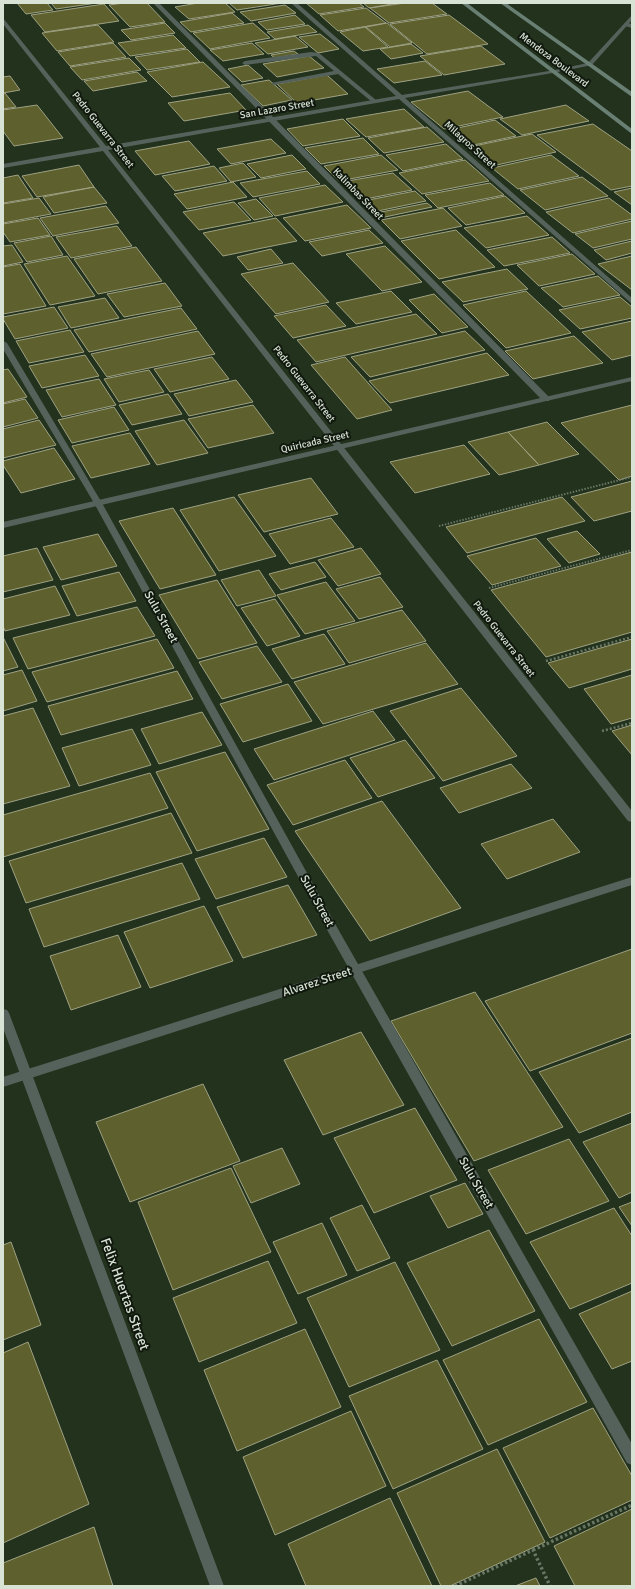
<svg xmlns="http://www.w3.org/2000/svg" width="635" height="1589" font-family="Signika,sans-serif">
<style>
.building{fill:#5e602d;stroke:#9ea182}
.lines{fill:none;stroke-linecap:round;stroke-linejoin:round}
.path-far2{stroke:#697764;stroke-width:2;stroke-dasharray:1.5 1.5;stroke-linecap:butt}
.path-far1{stroke:#697764;stroke-width:2.5;stroke-dasharray:2 2;stroke-linecap:butt}
.path{stroke:#697764;stroke-width:3.5;stroke-dasharray:2.5 2.5;stroke-linecap:butt}
.service{fill:#55625b;fill-rule:evenodd}
.minor{fill:#55625b;fill-rule:evenodd}
.tertiary{fill:#55625b;fill-rule:evenodd}
.secondary{fill:#6a7f74;fill-rule:evenodd}
.labels{text-anchor:middle;dominant-baseline:central;stroke-width:4;stroke-linejoin:round;paint-order:stroke}
.far-street-label{font-size:10px;fill:#d8e3d5;stroke:#11180e}
.street-label{font-size:12px;fill:#d8e3d5;stroke:#11180e}
.near-street-label{font-size:14px;fill:#d8e3d5;stroke:#11180e}
</style>
<rect width="100%" height="100%" fill="#22321d"/>
<path class="building" d="M17 3H47L53 10 26 14Z
M51 3H97L56 9Z
M124 3H147L165 22 130 27 109 5Z
M198 3H225L235 12 189 19 175 7Z
M229 3H282L237 10Z
M306 3H359L364 7 319 14Z
M363 3H398L369 8Z
M405 3H432L447 14 389 23 370 8Z
M104 4 119 21 45 32 31 15Z
M285 5 296 13 251 21 240 12Z
M366 8 386 23 338 31 320 15Z
M232 13 244 23 191 32 180 22Z
M295 15 305 24 267 30 258 22Z
M449 15 488 44 427 54 390 24Z
M165 23 175 33 131 40 121 30Z
M253 23 270 38 210 49 193 33Z
M387 23 412 43 390 47 366 27Z
M98 25 114 42 57 51 42 33Z
M308 25 317 32 275 39 267 32Z
M365 27 388 47 363 51 340 32Z
M320 34 339 49 318 53 299 37Z
M173 35 186 48 130 56 118 43Z
M295 36 308 47 268 54 255 43Z
M113 43 126 57 70 66 58 52Z
M252 43 264 54 223 61 210 50Z
M411 44 423 53 391 59 380 49Z
M481 46 505 64 444 75 420 56Z
M187 49 200 62 147 70 135 57Z
M294 51 298 54 275 58 271 55Z
M309 56 324 68 277 77 263 64Z
M129 58 141 70 82 80 70 67Z
M425 61 442 75 394 83 377 69Z
M203 62 230 87 172 97 147 72Z
M248 65 263 78 242 82 228 69Z
M137 72 147 81 93 91 84 81Z
M327 75 348 94 297 103 277 84Z
M10 76 20 90 3 93V77Z
M269 80 292 100 263 106 241 85Z
M468 91 503 117 444 129 411 102Z
M3 93H5L16 107 3 109Z
M230 93 246 110 184 121 168 103Z
M37 105 63 138 14 146 3 131V110Z
M566 105 589 121 522 135 500 119Z
M404 109 424 127 366 137 346 119Z
M343 119 360 136 303 146 287 129Z
M495 120 516 136 469 146 448 130Z
M593 124 632 151V186L611 190 537 135Z
M427 127 444 142 384 153 368 138Z
M532 134 556 152 492 166 469 147Z
M363 138 379 154 321 164 305 148Z
M271 139 286 153 231 164 217 149Z
M189 141 210 164 155 175 135 151Z
M446 144 463 159 403 171 386 155Z
M292 155 306 169 261 178 247 164Z
M381 155 398 170 339 181 324 166Z
M551 155 579 176 518 189 492 168Z
M465 160 489 181 422 194 399 173Z
M243 163 256 177 231 182 219 168Z
M79 165 94 187 37 197 22 176Z
M214 166 227 181 175 191 162 176Z
M307 171 320 184 253 197 240 183Z
M393 173 412 190 360 200 342 182Z
M18 175 33 198 3 203V178Z
M582 177 608 196 545 210 520 190Z
M233 182 247 197 187 209 174 194Z
M490 183 504 195 438 208 425 195Z
M325 185 343 202 275 216 259 198Z
M94 187 107 203 54 213 43 197Z
M632 188V205L614 192Z
M415 191 426 201 373 212 363 201Z
M505 196 525 213 466 225 448 208Z
M39 198 51 214 3 223V204Z
M609 198 632 215V219L573 233 546 212Z
M256 199 273 216 254 220 238 203Z
M234 202 251 220 199 230 183 212Z
M427 203 432 207 380 218 376 213Z
M347 205 371 228 305 241 283 218Z
M106 206 119 223 53 236 40 218Z
M443 208 462 226 400 239 381 220Z
M527 216 549 235 486 248 464 228Z
M38 218 50 235 10 242 3 232V224Z
M276 218 297 241 223 256 203 233Z
M632 221V239L593 248 575 234Z
M117 226 132 246 71 258 56 237Z
M369 230 383 243 322 256 309 242Z
M456 230 495 267 439 279 401 241Z
M51 236 63 255 27 262 14 243Z
M552 237 570 253 504 266 487 250Z
M632 241V253L606 260 594 250Z
M12 245 23 262 3 266V246Z
M385 246 422 282 382 291 346 254Z
M136 247 162 281 98 294 74 259Z
M271 249 283 263 248 270 237 257Z
M572 254 595 274 539 286 517 265Z
M67 256 95 296 50 305 24 264Z
M632 256V290L598 264Z
M293 263 329 302 276 314 241 274Z
M20 264 46 306 3 314V267Z
M507 269 528 289 463 302 442 282Z
M598 276 620 295 563 307 541 288Z
M165 283 182 306 124 317 107 294Z
M391 291 412 312 356 324 336 303Z
M526 291 571 333 506 348 463 305Z
M434 294 468 327 442 333 409 300Z
M620 297 632 307V318L580 329 559 310Z
M105 298 119 318 71 328 58 307Z
M326 305 346 326 293 338 274 316Z
M54 307 68 328 15 339 3 319V317Z
M181 308 197 329 89 352 74 330Z
M416 314 437 334 316 362 297 340Z
M632 321V355L612 360 582 332Z
M70 330 84 352 29 363 16 341Z
M198 331 215 354 107 377 91 354Z
M465 331 485 350 370 377 351 357Z
M574 336 603 363 533 379 505 351Z
M487 353 509 375 390 403 369 381Z
M85 355 99 376 42 388 29 366Z
M212 357 229 379 170 392 154 369Z
M345 357 392 410 357 419 311 365Z
M8 369 27 397 3 403V370Z
M149 370 164 392 119 402 104 379Z
M99 379 116 405 62 417 46 390Z
M236 380 253 402 189 416 174 394Z
M168 394 182 414 132 425 119 405Z
M25 399 38 418 3 427V404Z
M253 405 274 433 208 448 188 419Z
M632 405V476L619 480 561 423Z
M114 407 129 430 72 443 58 420Z
M39 420 56 445 3 458V429Z
M184 420 208 453 157 465 135 431Z
M547 422 579 454 539 465 508 432Z
M508 432 539 465 499 475 468 442Z
M130 433 150 464 91 478 72 446Z
M464 445 490 474 415 493 390 462Z
M54 448 75 479 21 493 3 465V461Z
M311 478 338 514 264 532 238 495Z
M632 481V511L594 521 571 497Z
M234 497 276 556 219 571 180 510Z
M562 497 585 521 467 553 446 527Z
M173 508 216 575 160 589 119 521Z
M331 518 354 547 290 564 269 534Z
M577 531 600 554 569 563 547 539Z
M98 534 117 566 61 580 43 547Z
M536 538 561 566 492 585 467 556Z
M37 548 53 580 3 592V556Z
M361 548 381 574 338 586 318 560Z
M632 552V632L546 657 491 590Z
M315 562 326 577 281 590 269 574Z
M259 570 276 596 237 606 221 580Z
M119 572 136 601 77 616 62 586Z
M380 577 403 607 359 619 336 589Z
M217 580 257 643 198 659 159 595Z
M326 582 355 621 305 634 277 595Z
M55 586 70 615 5 631 3 626V599Z
M275 599 300 636 267 646 241 608Z
M137 607 155 636 28 669 13 638Z
M402 610 426 641 349 663 327 631Z
M324 634 345 664 292 679 272 649Z
M3 637 18 667 3 671Z
M157 639 174 668 47 702 32 672Z
M632 639V669L569 688 548 663Z
M426 643 458 684 323 724 294 682Z
M257 646 282 682 222 699 199 662Z
M22 670 37 701 3 711V675Z
M177 671 193 699 61 735 48 706Z
M632 675V718L611 724 584 689Z
M288 684 312 721 243 742 220 704Z
M461 688 517 756 443 781 390 711Z
M33 708 70 786 3 804V716Z
M373 711 395 740 274 780 254 749Z
M202 712 222 745 159 764 141 729Z
M632 725V755L612 731Z
M132 729 151 765 79 786 62 748Z
M405 740 435 778 378 797 350 758Z
M225 752 269 829 197 851 156 772Z
M345 760 372 798 293 825 267 785Z
M511 764 532 788 459 813 440 788Z
M150 773 168 808 3 857V815Z
M382 801 461 908 370 941 295 831Z
M171 813 192 853 26 903 9 861Z
M553 819 580 852 507 879 481 844Z
M264 838 287 877 216 899 195 859Z
M182 863 200 899 44 947 29 909Z
M288 885 317 935 243 958 217 907Z
M204 906 233 961 150 988 124 932Z
M118 935 141 987 71 1010 50 956Z
M632 949V1033L530 1071 485 1001Z
M475 992 563 1127 474 1161 391 1021Z
M361 1032 404 1105 323 1135 284 1060Z
M632 1038V1112L579 1133 539 1072Z
M203 1084 240 1161 130 1202 96 1122Z
M415 1108 457 1180 374 1213 334 1138Z
M632 1123V1192L619 1198 583 1142Z
M569 1139 609 1201 526 1234 488 1170Z
M282 1148 300 1184 251 1203 233 1166Z
M231 1168 271 1252 173 1290 138 1202Z
M465 1183 483 1214 448 1228 430 1196Z
M632 1202V1226L619 1207Z
M362 1205 390 1258 357 1271 330 1218Z
M614 1208 632 1236V1283L570 1309 530 1242Z
M322 1223 347 1275 298 1294 273 1242Z
M489 1230 535 1311 452 1346 407 1263Z
M11 1242 41 1325 3 1340V1245Z
M268 1261 297 1323 199 1362 173 1298Z
M395 1262 440 1350 349 1387 307 1298Z
M632 1291V1361L612 1369 579 1314Z
M539 1319 587 1402 488 1445 443 1360Z
M305 1329 341 1407 237 1451 204 1370Z
M28 1342 89 1504 3 1543V1353Z
M437 1360 483 1449 393 1489 349 1396Z
M593 1408 632 1476V1500L550 1538 503 1448Z
M351 1411 386 1486 275 1535 243 1457Z
M497 1449 545 1542 450 1586H441L397 1493Z
M390 1498 432 1586H306L288 1544Z
M632 1509V1586H575L554 1546Z
M94 1527 113 1586H3V1563Z
M536 1578 540 1586H515Z"/>
<g class="lines">
<path class="path-far2" d="M439 526 632 477
M489 588 632 550"/>
<path class="path-far1" d="M546 661 632 637
M602 731 632 723"/>
<path class="path" d="M533 1550 632 1505
M455 1586 533 1550 550 1586"/>
<path class="service" d="M153 3H159L274 118 549 397V401H543Z
M627 23 632 24V28L625 26V24Z
M311 52 319 53 376 100V102H372L338 74 274 85 271 83 334 71 316 56 245 65 242 63 245 61Z
M3 341 7 343 102 503 338 929 632 1444V1465L627 1463 330 935 94 503 3 349Z"/>
<path class="minor" d="M291 3H297L402 95 555 70V72L553 73 405 98 632 298V304L399 99 108 150 632 811V822L628 821 103 151 3 168V164L100 147 3 24V18L106 146 396 96Z
M632 877V885L3 1087V1077Z"/>
<path class="tertiary" d="M632 15V20L592 65 553 73 550 71 588 63Z
M632 377V381L3 528V522Z
M3 1009 7 1010 9 1013 224 1586H210L3 1028Z"/>
<path class="secondary" d="M461 3H467L632 129V134Z
M500 3H506L632 92V97Z"/>
</g>
<g class="labels">
<g class="far-street-label">
<text transform="translate(554 60) rotate(37)">Mendoza Boulevard</text>
<text transform="translate(277 109) rotate(-10)">San Lazaro Street</text>
<text transform="translate(103 130) rotate(52)">Pedro Guevarra Street</text>
<text transform="translate(470 145) rotate(42)">Milagros Street</text>
<text transform="translate(358 194) rotate(46)">Kalimbas Street</text>
<text transform="translate(304 384) rotate(52)">Pedro Guevarra Street</text>
<text transform="translate(315 442) rotate(-13)">Quiricada Street</text>
<text transform="translate(504 639) rotate(52)">Pedro Guevarra Street</text>
</g>
<g class="street-label">
<text transform="translate(161 617) rotate(61)">Sulu Street</text>
<text transform="translate(317 901) rotate(61)">Sulu Street</text>
<text transform="translate(317 982) rotate(-18)">Alvarez Street</text>
<text transform="translate(476 1183) rotate(60)">Sulu Street</text>
</g>
<g class="near-street-label">
<text transform="translate(125 1294) rotate(70)">Felix Huertas Street</text>
</g>
</g>
<rect width="635" height="1589" fill="none" stroke="#d8e3d5" stroke-width="8"/>
</svg>
